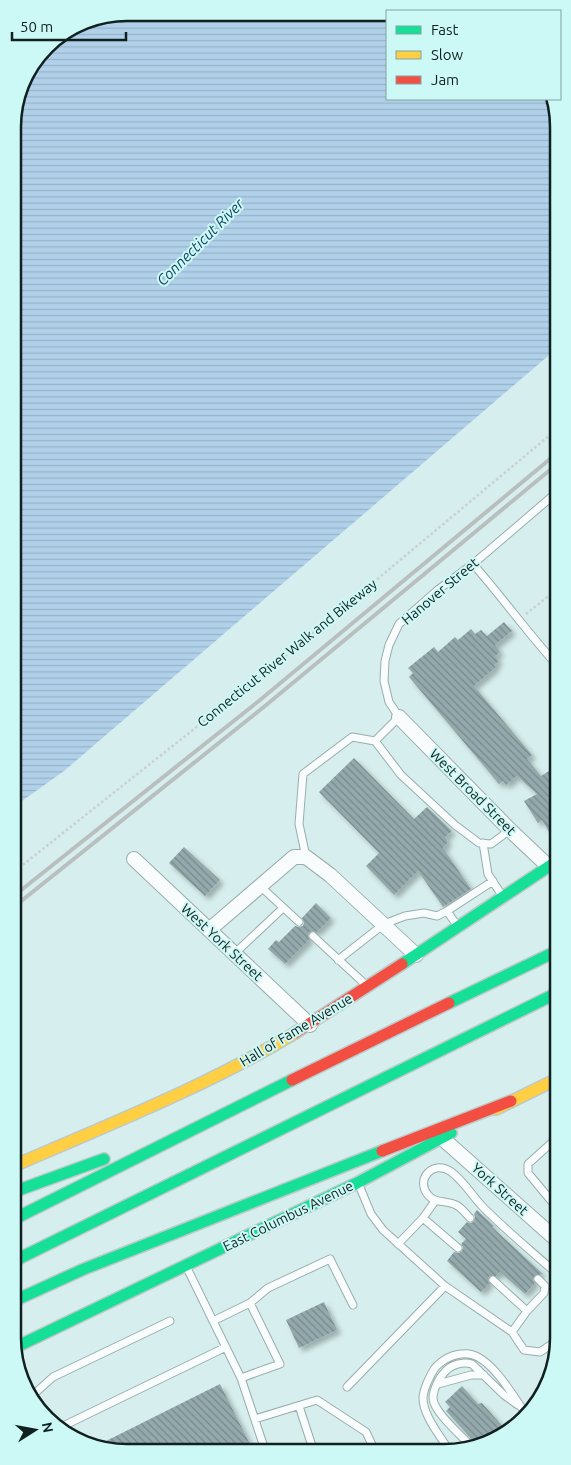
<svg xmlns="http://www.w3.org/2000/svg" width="571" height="1465" font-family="Ubuntu,sans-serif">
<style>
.water{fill:url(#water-rules)}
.building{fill:url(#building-back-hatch);filter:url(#shadow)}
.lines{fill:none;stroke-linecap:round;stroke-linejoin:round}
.lane-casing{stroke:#9aadac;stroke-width:9}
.street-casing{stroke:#9aadac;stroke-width:16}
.fast-casing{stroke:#bdc8c8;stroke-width:14}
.slow-casing{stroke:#bdc8c8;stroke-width:14}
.jam-casing{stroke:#bdc8c8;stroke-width:14}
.path{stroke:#c9d0d0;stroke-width:2.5;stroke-dasharray:2.5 2.5;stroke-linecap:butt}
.lane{stroke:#f9fcfc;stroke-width:7}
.street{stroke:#f9fcfc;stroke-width:14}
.fast{stroke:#16e098;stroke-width:11}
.slow{stroke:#ffcf43;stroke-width:11}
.jam{stroke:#f24e42;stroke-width:11}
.rail{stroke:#b9bfbf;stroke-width:4}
.labels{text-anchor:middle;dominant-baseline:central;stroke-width:4;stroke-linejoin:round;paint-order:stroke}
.street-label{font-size:14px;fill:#112121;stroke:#ccf8f6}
.water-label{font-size:15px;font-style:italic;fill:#113d5e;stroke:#ccf8f6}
.rim{fill:none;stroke:#112121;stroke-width:2.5}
</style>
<defs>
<pattern id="water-rules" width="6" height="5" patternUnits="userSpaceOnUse" patternTransform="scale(1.25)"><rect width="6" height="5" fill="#b0d1e9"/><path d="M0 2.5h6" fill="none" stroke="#96b3c8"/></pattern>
<pattern id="building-back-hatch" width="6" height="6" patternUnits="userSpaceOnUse" patternTransform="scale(1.25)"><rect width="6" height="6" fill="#94a9ac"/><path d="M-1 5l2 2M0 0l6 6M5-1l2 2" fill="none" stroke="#77898c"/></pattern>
<filter id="shadow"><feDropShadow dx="4" dy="4" stdDeviation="2.5" flood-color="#0004"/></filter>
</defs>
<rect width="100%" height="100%" fill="#d6eeed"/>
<path class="water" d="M127 13 387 14V99H555V350L64 771 15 806 13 119 24 76 51 41 83 21Z"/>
<path class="building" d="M504 622 512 631 495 645 500 652 495 656 499 661 494 665 496 667 474 686 532 755 527 759 541 776 557 766V827L549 832 542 820 538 823 524 801 537 794 517 776 506 785 503 781 499 784 409 677 413 673 408 668 434 647 438 652 455 637 458 640 471 629 475 634 481 630 487 636Z
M354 758 414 819 427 807 452 831 445 837 448 842 443 848 471 889 443 907 418 871 394 895 366 866 379 853 319 792Z
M184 847 220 880 205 896 169 863Z
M316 903 331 918 317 932 314 931 309 932 308 935 309 940 285 964 268 949 276 940 279 942 295 926 298 927 303 926 304 923 302 918Z
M477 1210 494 1226 492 1227 543 1274 534 1276 533 1280 535 1283 525 1294 500 1272 496 1276H489L488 1279 489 1284 481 1292 447 1261 454 1252 459 1253 462 1251 463 1247 461 1244 466 1239 458 1232 467 1222 471 1223 474 1221 475 1217 474 1214Z
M324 1302 337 1330 299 1348 286 1320Z
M220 1384 253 1450H105L96 1446Z
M462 1386 478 1404 482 1403 505 1429 478 1446 446 1411 450 1407 445 1402Z"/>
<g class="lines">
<defs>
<path id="lane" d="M473 564C502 597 527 632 556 664
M510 830 491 844 479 843 455 825 401 775 375 741 399 717 389 702 384 681 385 661 389 645 399 624 439 589 473 564 556 493
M483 843 488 874 501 894
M306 857 299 824 303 774 352 737 375 741
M260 886 299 922
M456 924 447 911 493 881
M313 936 366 985
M234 954 283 908
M338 960 384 924 405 916 424 913 437 916 447 911
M558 1137 528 1164V1173L558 1209
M359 1185 371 1214 383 1230 445 1286 512 1332
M423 1218 458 1248
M470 1218C466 1214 461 1207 456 1205 447 1200 435 1204 428 1195 415 1179 433 1160 450 1171 463 1180 471 1194 481 1205 505 1230 533 1252 558 1275
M398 1244 423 1218 435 1201
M187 1268 241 1378 265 1450
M538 1279 545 1286 544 1293 527 1311 512 1332 524 1350 540 1352 558 1340
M493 1280 527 1311
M213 1321 250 1303 268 1288 330 1259 353 1305
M241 1378 280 1364 250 1303
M438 1384 471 1375H484
M347 1387 445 1286
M33 1395 53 1377 170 1321
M299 1406 313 1449
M525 1413 534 1405
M255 1419 317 1400 366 1432 374 1449
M59 1428 226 1347
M448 1449C439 1434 423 1415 423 1398 423 1393 425 1388 427 1383 430 1377 433 1368 439 1364 449 1355 466 1350 478 1357 498 1368 514 1398 527 1415
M474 1449C464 1438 433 1412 433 1398 433 1390 439 1378 444 1373 450 1365 462 1361 472 1364L504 1395 518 1405"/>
<path id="street" d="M399 717 510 830 548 866
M134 859 310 1025
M209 930 294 857H306L330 875 416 955
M442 1138 558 1241"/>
<path id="fast" d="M402 964 557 861
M449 1003 557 951
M16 1191 104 1159
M16 1218 292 1080
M16 1260 557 993
M16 1300 84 1269 382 1151
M16 1347 357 1183 451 1133"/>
<path id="slow" d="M496 1109 557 1079
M16 1165C110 1124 207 1086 295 1033"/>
<path id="jam" d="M295 1033 402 964
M292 1080 449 1003
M382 1151 511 1101"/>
</defs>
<use href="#lane" class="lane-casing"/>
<use href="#street" class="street-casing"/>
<use href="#fast" class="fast-casing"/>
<use href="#slow" class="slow-casing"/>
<use href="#jam" class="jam-casing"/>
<path class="path" d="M526 614 556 590
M15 871 266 672 556 430"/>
<use href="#lane" class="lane"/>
<use href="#street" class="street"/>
<use href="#fast" class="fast"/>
<use href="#slow" class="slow"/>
<use href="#jam" class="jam"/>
<path class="rail" d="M15 895 260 700 556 454
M15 906 265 706 556 465"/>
</g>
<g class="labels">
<g class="street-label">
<text transform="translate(440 591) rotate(-40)">Hanover Street</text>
<text transform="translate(287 653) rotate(-39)">Connecticut River Walk and Bikeway</text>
<text transform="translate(473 792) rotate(45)">West Broad Street</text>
<text transform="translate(222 942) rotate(43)">West York Street</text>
<text transform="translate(296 1030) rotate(-31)">Hall of Fame Avenue</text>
<text transform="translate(500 1189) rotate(42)">York Street</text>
<text transform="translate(288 1216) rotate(-26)">East Columbus Avenue</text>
</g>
<g class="water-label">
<text transform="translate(200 242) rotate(-45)">Connecticut River</text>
</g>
</g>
<path d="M0 0H571V1465H0ZM127 21H444A106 106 0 0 1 550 127V1338A106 106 0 0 1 444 1444H127A106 106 0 0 1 21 1338V127A106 106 0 0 1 127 21Z" fill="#ccf8f6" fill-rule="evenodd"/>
<path class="rim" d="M127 21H444A106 106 0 0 1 550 127V1338A106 106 0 0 1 444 1444H127A106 106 0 0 1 21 1338V127A106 106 0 0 1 127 21Z"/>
<rect x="386" y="10" width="175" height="90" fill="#ccf8f6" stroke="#81a2a1"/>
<rect x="396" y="26" width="25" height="8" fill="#16e098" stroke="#81a2a1"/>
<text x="431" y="35" font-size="15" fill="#112121">Fast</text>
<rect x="396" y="51" width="25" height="8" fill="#ffcf43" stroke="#81a2a1"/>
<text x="431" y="60" font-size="15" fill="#112121">Slow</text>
<rect x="396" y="76" width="25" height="8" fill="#f24e42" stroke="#81a2a1"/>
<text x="431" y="85" font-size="15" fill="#112121">Jam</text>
<g transform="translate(35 1430) rotate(79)" stroke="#ccf8f6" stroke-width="4" paint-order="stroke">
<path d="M0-4L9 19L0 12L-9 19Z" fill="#112121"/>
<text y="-8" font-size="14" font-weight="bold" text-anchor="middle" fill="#112121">N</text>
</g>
<path d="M12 32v8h114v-8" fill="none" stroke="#112121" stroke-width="2.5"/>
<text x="20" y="32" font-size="15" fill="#112121" stroke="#ccf8f6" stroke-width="4" paint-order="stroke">50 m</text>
</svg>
